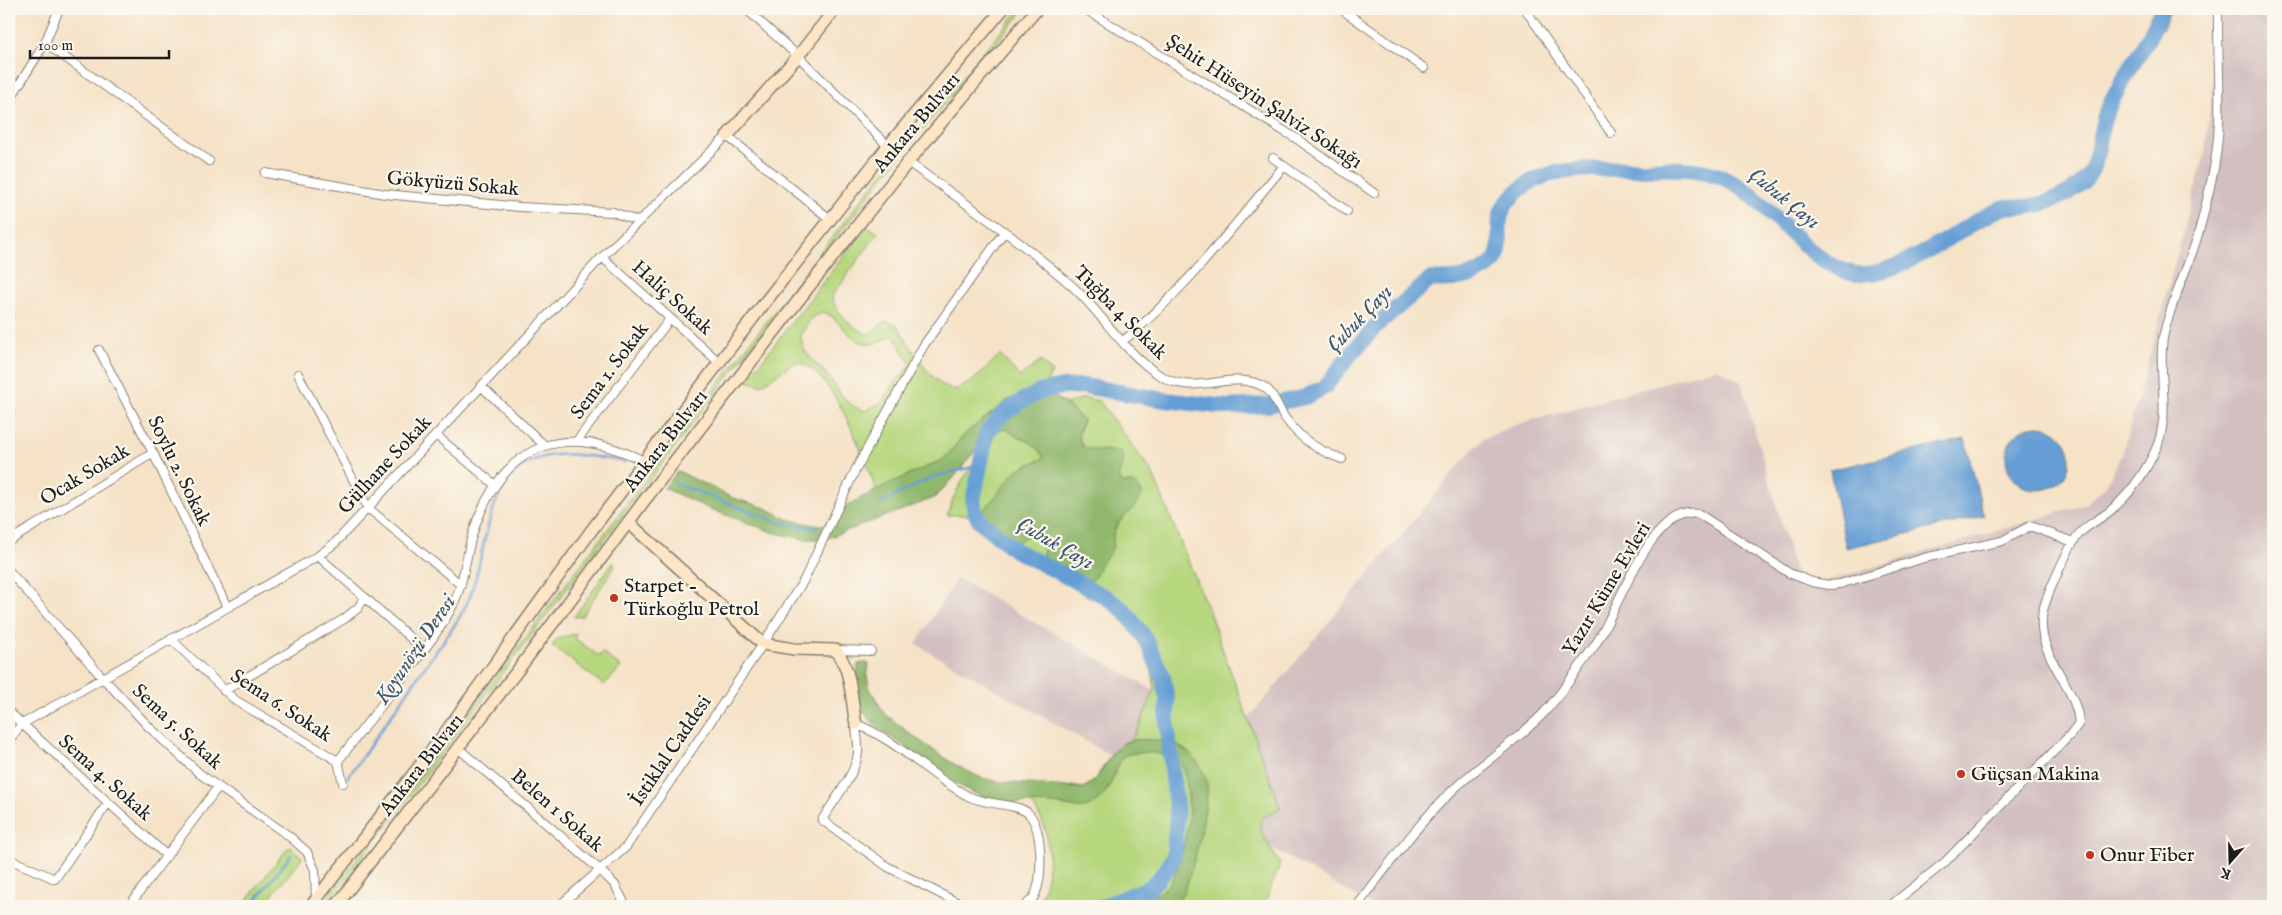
<svg xmlns="http://www.w3.org/2000/svg" width="2282" height="915" font-family="'IM FELL English',serif">
<style>
.industrial{fill:#d2bfc0}
.green{fill:#b6d77e;stroke:#697a4d;fill-rule:evenodd}
.forest{fill:#90b86d;stroke:#566a44}
.water{fill:#659ed4;stroke:#405d78}
.lines{fill:none;stroke-linecap:round;stroke-linejoin:round}
.stream{stroke:#659ed4;stroke-width:2.5}
.river{stroke:#659ed4;stroke-width:16}
.street-casing{stroke:#887f72;stroke-width:10}
.secondary-casing{stroke:#887f72;stroke-width:14}
.street{stroke:#fff;stroke-width:8}
.secondary{stroke:#fde5c5;stroke-width:11}
.poi-dot{fill:#c8321e;stroke:#fbf7ec;stroke-width:2}
.labels{text-anchor:middle;dominant-baseline:central;stroke-width:4.5;stroke-linejoin:round;paint-order:stroke}
.street-label{font-size:20px;fill:#1c1c1c;stroke:#fbf7ec}
.poi-label{font-size:20px;fill:#1c1c1c;stroke:#fbf7ec;text-anchor:start}
.water-label{font-size:21px;font-style:italic;fill:#3d566f;stroke:#fbf7ec}
</style>
<rect width="100%" height="100%" fill="#fbf7ec"/>
<filter id="ink" filterUnits="userSpaceOnUse"><feTurbulence type="fractalNoise" baseFrequency=".02" numOctaves="2"/><feDisplacementMap in="SourceGraphic" scale="10" xChannelSelector="R" yChannelSelector="G"/><feConvolveMatrix kernelMatrix="1 2 1 2 8 2 1 2 1" color-interpolation-filters="sRGB"/></filter>
<filter id="wash" filterUnits="userSpaceOnUse"><feTurbulence type="fractalNoise" baseFrequency=".0096" numOctaves="4" result="noise"/><feDisplacementMap in="SourceGraphic" scale="20" xChannelSelector="R" yChannelSelector="G"/><feGaussianBlur stdDeviation="1.12" result="paint"/><feColorMatrix in="noise" values="0 0 0 0 0 0 0 0 0 0 0 0 0 0 0 0 0 1.4 0 .05"/><feComposite in="paint" operator="in"/></filter>
<g filter="url(#wash)">
<rect width="100%" height="100%" fill="#f5e2c7"/>
<path class="industrial" d="M2221 9H2273V906H1373L916 644 957 578 1234 736 1471 451 1485 438 1515 425 1717 368 1741 382 1800 589 2084 505 2105 487 2122 455 2137 401 2205 153Z"/>
<path class="green" d="M1020 9H1025L891 167 718 390 326 906H321L726 374 892 160Z
M2154 9H2171L2162 31 2149 19Z
M867 226 878 233 834 293 832 298C837 313 854 330 868 334L886 321 898 326C908 342 936 394 957 389 973 384 988 366 1000 355L1020 377 1041 361 1052 372 1043 389 1024 394 1008 400 965 434 944 459 876 490C865 460 832 365 795 362L761 385 746 381ZM824 312C842 320 848 342 870 344 878 344 885 337 893 336L898 342 911 365 896 381 882 402 865 411C845 406 839 389 827 375 816 361 800 354 801 334L812 317Z
M1084 398 1099 401 1152 472 1209 612 1274 790 1280 808 1261 819 1260 830 1280 864 1264 906H1036C1050 887 1052 845 1043 823 1040 816 1035 809 1031 803L1071 786 1083 788 1094 781 1113 752 1123 743 1131 740 1139 727 1155 689 1153 677 1145 647 1106 602 1002 547 984 533 968 515H947C957 482 978 458 997 430L1007 429C1027 448 1057 445 1083 446L1078 437 1083 420 1066 404Z
M613 562 615 566 582 616 574 617Z
M577 633 574 638 599 656 602 652 621 667 604 685 552 646 557 639Z
M291 847 302 857 301 859 263 906H242L287 849Z"/>
<path class="forest" d="M1043 389 1066 404 1083 420 1078 436 1083 447 1095 450 1120 451 1124 458 1118 477 1123 483C1133 482 1137 484 1142 493 1138 508 1125 513 1117 526 1110 534 1116 542 1111 551 1109 556 1104 559 1101 563 1098 567 1098 573 1095 577 1088 587 1055 576 1045 571 1040 561 1046 553 1042 544 1035 525 1016 542 1008 551L1002 547 1001 531 983 520 982 512 1018 469 1044 458C1029 434 1023 444 1007 429L997 430 979 446 952 480 934 498 825 539H803L775 533 710 509 664 488 678 471 733 498 766 508 787 519 813 525H825L844 507 890 483 944 459 965 434 1008 400 1024 394Z
M865 663 869 664 867 676 869 687 884 713 917 739 954 764 979 777 999 782 1083 788C1105 780 1106 748 1129 741 1139 738 1153 740 1163 741 1185 745 1202 761 1207 783 1210 800 1189 899 1174 906 1166 909 1141 906 1132 906 1143 902 1156 896 1165 888 1173 882 1175 874 1178 865 1187 838 1191 816 1187 787 1186 780 1186 770 1181 765 1169 751 1139 750 1123 756 1113 774 1110 796 1090 806 1079 811 1071 806 1060 805 1039 801 1016 806 995 800 982 797 968 791 957 784 943 776 926 757 914 753 875 724 851 720 858 664Z"/>
<path class="water" d="M2006 458a32 32 0 1 1 64 0a32 32 0 1 1-64 0Z
M1965 439 1984 516 1846 548 1830 470Z"/>
<g class="lines">
<path class="stream" d="M675 483 778 522 818 529
M880 503 933 477 980 465
M348 777C374 741 399 704 424 668 439 647 457 625 468 601 486 561 483 494 523 466 552 446 594 457 626 462
M251 906 291 855"/>
<path class="river" d="M1104 906 1151 887 1167 869 1174 855 1177 816 1167 722V699L1163 677 1145 638 1125 611 1106 597 1015 550 980 521 975 512 973 501 987 432 1003 414 1023 400 1042 391 1063 387 1084 386 1165 400 1227 407 1269 405 1305 397 1325 387 1349 356 1378 324 1431 279C1453 281 1477 277 1494 262 1508 241 1489 222 1510 199 1518 190 1527 183 1539 178 1571 166 1607 169 1642 169 1661 169 1681 167 1700 171 1712 173 1724 177 1734 183 1771 204 1808 263 1851 273 1895 283 1961 225 2002 208 2008 205 2017 207 2024 207 2046 205 2074 194 2088 176 2098 164 2099 133 2105 116 2120 78 2148 47 2162 9"/>
</g>
</g>
<g filter="url(#ink)">
<g class="lines">
<defs>
<path id="street" d="M746 9 798 56 888 146
M1085 9 1297 139 1374 193
M1341 9 1424 68
M1525 9 1611 133
M45 43 209 161
M9 101 45 43 59 9
M1273 158 1347 211
M908 162C963 202 1020 240 1071 285 1102 313 1125 354 1161 376 1196 398 1233 368 1264 387 1274 393 1278 408 1285 418 1300 439 1317 450 1342 459
M265 173 385 194 520 207 613 212 637 221
M602 257 720 363
M1123 341C1184 292 1233 226 1284 166
M99 350 153 453 227 607
M298 374 368 508 461 585
M481 386 544 445
M436 435 495 485
M576 442 670 319
M9 541 153 453
M318 556 424 650
M9 571 103 678 149 727 200 774 289 836 307 852 315 870 316 899
M171 639 235 700 338 761 343 783
M836 650 871 651
M224 691 344 619 358 608 365 597
M9 712 167 856
M9 740 22 724 318 556 335 543 602 257 727 136 830 219
M458 748 600 870 615 885 626 906
M338 761C359 734 380 707 401 680 419 657 437 634 451 609 466 581 465 550 477 521 509 440 567 423 644 461
M9 859 55 879 108 803
M129 906 218 787
M559 906 626 847 763 644 804 580 855 471 924 345 1004 232
M964 906 888 867 822 820C833 802 857 772 858 752 859 744 856 733 856 724 899 741 928 775 968 796 984 805 1019 803 1029 814 1043 830 1043 876 1035 895 1033 899 1028 903 1025 906
M1357 906C1387 867 1417 824 1453 790 1477 767 1505 749 1529 727 1555 705 1573 675 1593 648 1618 614 1648 505 1699 514L1789 573 1812 582 1829 585 1840 584 1924 558 2002 541 2030 526 2073 542
M1890 906 1944 863 2070 735 2079 723C2076 683 2034 655 2043 611 2046 597 2069 545 2079 534 2087 525 2100 519 2110 511 2128 496 2144 474 2154 453 2173 416 2157 376 2163 338 2169 308 2183 279 2193 250 2201 228 2206 205 2211 182 2225 125 2217 67 2218 9"/>
<path id="secondary" d="M727 136 798 56 835 9
M628 522 763 644 794 649 836 650C852 670 851 700 856 724
M311 906 442 737 591 531 766 301 888 146 1003 9
M336 906 521 666 644 501 811 284 908 162 1037 9"/>
</defs>
<use href="#street" class="street-casing"/>
<use href="#secondary" class="secondary-casing"/>
<use href="#street" class="street"/>
<use href="#secondary" class="secondary"/>
</g>
</g>
<g class="poi-dot">
<circle cx="614" cy="598" r="5"/>
<circle cx="1961" cy="774" r="5"/>
<circle cx="2090" cy="855" r="5"/>
</g>
<g class="labels">
<g class="street-label">
<text transform="translate(1264 102) rotate(33)">Şehit Hüseyin Şalviz Sokağı</text>
<text transform="translate(917 123) rotate(-50)">Ankara Bulvarı</text>
<text transform="translate(453 184) rotate(5)">Gökyüzü Sokak</text>
<text transform="translate(672 298) rotate(42)">Haliç Sokak</text>
<text transform="translate(1120 313) rotate(45)">Tuğba 4 Sokak</text>
<text transform="translate(610 371) rotate(-53)">Sema 1. Sokak</text>
<text transform="translate(666 441) rotate(-52)">Ankara Bulvarı</text>
<text transform="translate(385 465) rotate(-47)">Gülhane Sokak</text>
<text transform="translate(179 471) rotate(64)">Soylu 2. Sokak</text>
<text transform="translate(85 475) rotate(-31)">Ocak Sokak</text>
<text transform="translate(1607 589) rotate(-59)">Yazır Küme Evleri</text>
<text transform="translate(281 706) rotate(33)">Sema 6. Sokak</text>
<text transform="translate(177 727) rotate(43)">Sema 5. Sokak</text>
<text transform="translate(671 751) rotate(-56)">İstiklal Caddesi</text>
<text transform="translate(422 765) rotate(-52)">Ankara Bulvarı</text>
<text transform="translate(105 778) rotate(42)">Sema 4. Sokak</text>
<text transform="translate(557 811) rotate(41)">Belen 1 Sokak</text>
</g>
<g class="poi-label">
<text x="624" y="586">Starpet -<tspan x="624" dy="23">Türkoğlu Petrol</tspan></text>
<text x="1971" y="774">Güçsan Makina</text>
<text x="2100" y="855">Onur Fiber</text>
</g>
<g class="water-label">
<text transform="translate(1784 199) rotate(39)">Çubuk Çayı</text>
<text transform="translate(1360 319) rotate(-46)">Çubuk Çayı</text>
<text transform="translate(1055 544) rotate(30)">Çubuk Çayı</text>
<text transform="translate(416 650) rotate(-56)">Koyunözü Deresi</text>
</g>
</g>
<rect width="2282" height="915" fill="none" stroke="#fbf7ec" stroke-width="30"/>
<g transform="translate(2230 862) rotate(200)" stroke="#fbf7ec" stroke-width="4" paint-order="stroke">
<path d="M0-4L9 19L0 12L-9 19Z" fill="#1c1c1c"/>
<text y="-8" font-size="14" font-weight="bold" text-anchor="middle" fill="#1c1c1c">K</text>
</g>
<path d="M30 50v8h139v-8" fill="none" stroke="#1c1c1c" stroke-width="2.5"/>
<text x="38" y="50" font-size="15" fill="#1c1c1c" stroke="#fbf7ec" stroke-width="4" paint-order="stroke">100 m</text>
</svg>
